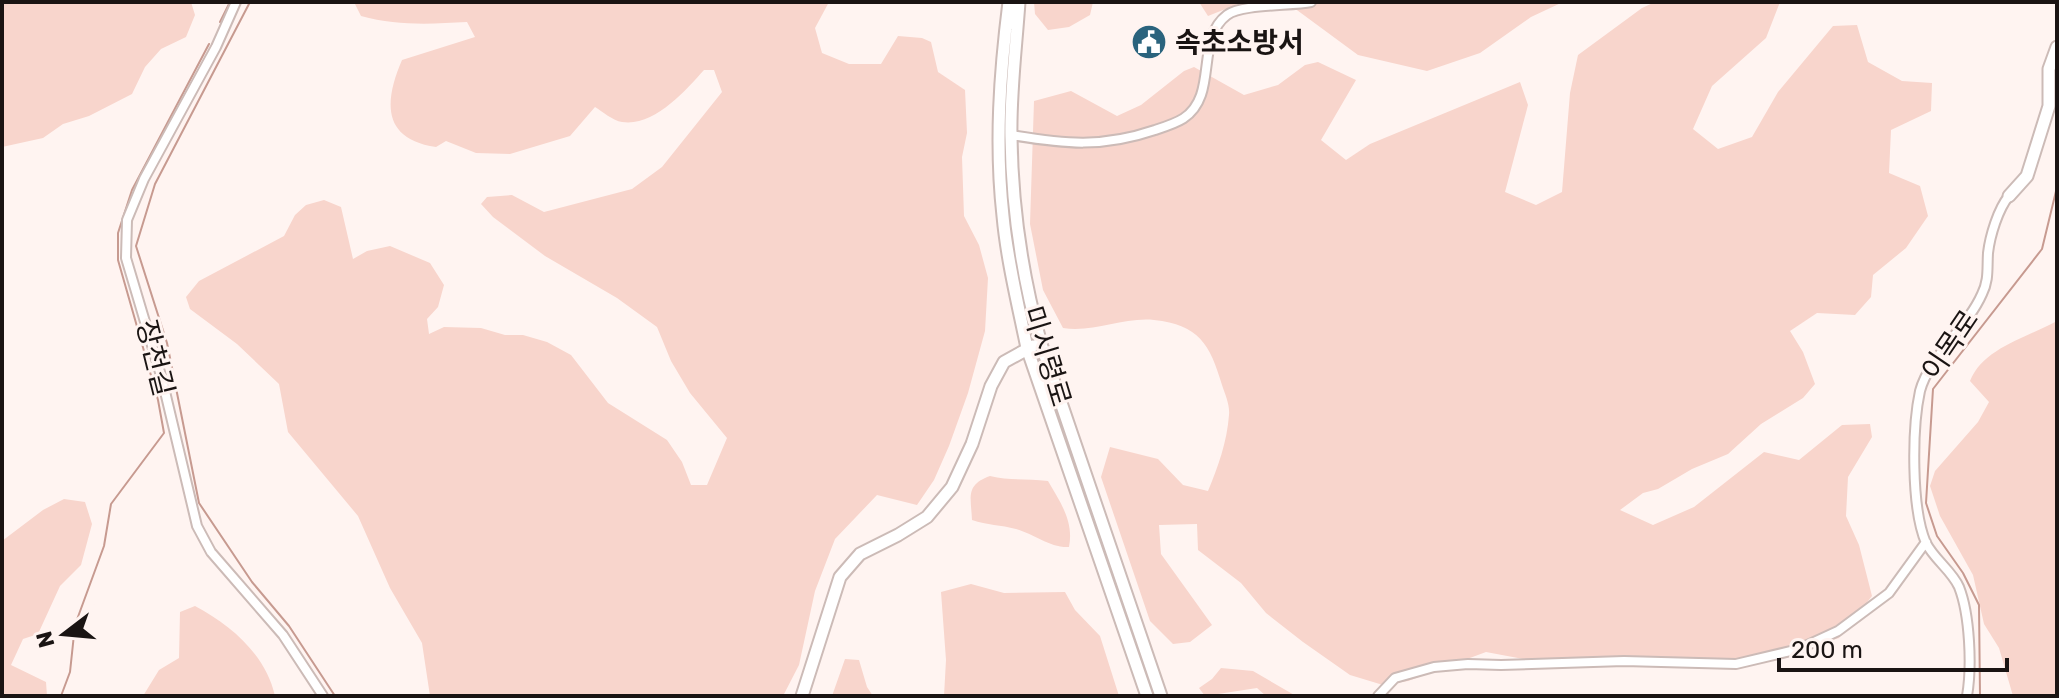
<svg xmlns="http://www.w3.org/2000/svg" width="2059" height="698" font-family="Rubik,'Noto Sans KR',sans-serif">
<style>
.green{fill:#f8d5cc}
.lines{fill:none;stroke-linecap:round;stroke-linejoin:round}
.stream{stroke:#c79a90;stroke-width:2}
.street-casing{stroke:#ccbbb7;stroke-width:12}
.secondary-casing{stroke:#ccbbb7;stroke-width:15}
.street{stroke:#fff;stroke-width:8}
.secondary{stroke:#fff;stroke-width:11}
.labels{text-anchor:middle;dominant-baseline:central;stroke-width:6;stroke-linejoin:round;paint-order:stroke}
.poi-label{font-size:28px;font-weight:bold;fill:#1a1413;stroke:#fff4f1;text-anchor:start}
.street-label{font-size:28px;fill:#1a1413;stroke:#fff4f1}
</style>
<rect width="100%" height="100%" fill="#fff4f1"/>
<path class="green" d="M2 2H191L195 15 186 37 161 49 145 67 132 94 89 116 63 124 43 138 2 147Z
M354 2H829L815 28 822 53 849 64H881L898 36 922 38 931 42 938 72 965 90 967 133 962 157 964 216 979 245 988 278 985 331 968 393 949 446 934 480 917 505 877 495 835 539 815 591 799 665 783 696H430L422 643 390 588 358 516 288 432 279 384 237 344 190 309 186 297 199 281 284 236 295 215 306 205 324 200 341 207 353 259 367 251 390 246 430 263 444 285 438 307 427 319 429 334 444 327 481 328 505 335H523L547 342 571 355 608 403 667 440 682 462 691 485H707L727 438 690 393 671 361 657 327 617 298 545 256 493 217 481 204 487 197 512 195 544 212 632 189 662 167 722 92 714 70H704C685 91 654 127 622 122 613 121 602 111 595 107L570 136 510 154 476 153 446 141 436 147C382 139 384 102 402 60L475 37 467 22C431 24 397 26 361 16Z
M1034 2H1093L1090 15 1069 27 1048 30 1035 14Z
M1199 2H1243L1208 16Z
M1286 2H1563L1531 17 1480 53 1427 71 1358 55Z
M1655 2H1780L1766 38 1712 86 1693 129 1718 149 1752 137 1778 92 1833 26 1857 25 1868 62 1902 81 1932 83 1931 111 1891 130 1889 173 1920 186 1928 216 1906 248 1873 275 1871 297 1855 315 1817 313 1790 331 1803 352 1815 384 1803 398 1761 424 1728 454 1692 469 1658 489 1643 493 1620 510 1653 525 1694 507 1764 452 1799 460 1842 425 1870 424 1872 437 1848 477 1846 516 1859 545 1872 596 1839 638 1774 659 1707 664 1609 659 1529 660 1486 652 1408 681 1383 685 1350 675 1303 642 1266 613 1241 583 1198 550 1197 524 1159 525 1161 554 1212 625 1190 642 1173 644 1150 621 1101 477 1110 447 1158 459 1183 485 1208 491C1218 467 1227 442 1229 415 1230 405 1225 394 1222 385 1210 344 1199 325 1154 320 1123 317 1093 333 1063 328L1043 290 1030 224 1034 101 1071 91 1117 116 1141 105 1184 71 1194 67 1244 95 1278 85 1305 65 1318 62 1356 80 1321 140 1346 160 1370 144 1520 82 1528 105 1505 192 1536 205 1562 192 1570 93 1578 55 1642 8Z
M2057 321V696H2013L1999 648 1984 624 1973 575 1940 516 1930 486 1935 471 1978 422 1989 402 1970 381C1983 348 2028 337 2057 321Z
M990 476C1010 481 1028 478 1048 481 1061 503 1074 522 1069 547 1050 548 1034 534 1016 529 1001 525 987 525 972 520 971 497 965 485 990 476Z
M64 499 85 502 92 524 81 565 60 586 38 634 23 639 11 665 46 682 47 696H2V541L43 510Z
M971 584 1004 593 1065 592 1075 610 1100 636 1119 696H944L946 660 941 592Z
M195 606C231 625 266 655 275 696H143L159 670 179 658 180 612Z
M845 659 859 660 867 687 873 696H832Z
M1221 668 1253 671 1296 696H1266L1257 688 1205 696 1199 688 1212 679Z"/>
<g class="lines">
<path class="stream" d="M250 2 155 184 136 246 167 343 199 503 252 582 289 626 335 696
M220 22 230 2
M61 696 70 672 75 625 104 546 111 504 164 433 158 400 118 260V233L132 190 209 44
M1980 696 1979 605 1963 573 1937 536 1926 503 1933 389 2042 249 2057 187"/>
<defs>
<path id="street" d="M236 2 216 47 144 179 127 220 126 258 162 379 197 526 211 552 283 635 323 696
M1011 135C1065 144 1102 148 1155 130 1177 123 1193 118 1201 95 1210 69 1203 33 1227 15 1241 4 1291 6 1311 2
M1378 696 1395 678 1434 667 1468 664 1501 665 1624 661 1736 664 1799 649 1838 631 1889 593 1926 542
M1967 696C1972 667 1970 615 1959 587 1952 571 1934 559 1926 543 1911 508 1912 428 1920 391 1929 357 1967 328 1982 294 1989 280 1987 269 1988 253 1990 236 1998 209 2009 196"/>
<path id="secondary" d="M1009 2C1000 73 995 144 1003 216 1007 260 1018 304 1027 348L1147 696
M1019 2C1016 47 1010 92 1011 137 1012 208 1022 276 1041 344L1161 696
M2009 196 2027 176 2049 106V69L2057 47
M802 696 840 577 860 554 898 535 927 517 952 487 972 444 991 386 1004 362 1033 346"/>
</defs>
<use href="#street" class="street-casing"/>
<use href="#secondary" class="secondary-casing"/>
<use href="#street" class="street"/>
<use href="#secondary" class="secondary"/>
</g>
<defs>
<symbol id="civic-disc" viewBox="-11 -11 22 22"><circle r="9.5" fill="#2a637d" stroke="#fff4f1"/><path d="M-.6-6.5H3V-4.5H.6V-3L4-1V1h2V6H-6V1h2V-1L-.6-3ZM-1.2 2.5V6h2.4V2.5Z" fill="#fff"/></symbol>
</defs>
<g fill-rule="evenodd">
<use href="#civic-disc" x="1129" y="22" width="40" height="40"/>
</g>
<g class="labels">
<g class="poi-label">
<text x="1175" y="42">속초소방서</text>
</g>
<g class="street-label">
<text transform="translate(1950 345) rotate(-56)">이목로</text>
<text transform="translate(1047 356) rotate(73)">미시령로</text>
<text transform="translate(155 358) rotate(76)">장천길</text>
</g>
</g>
<rect width="2059" height="698" fill="none" stroke="#1a1413" stroke-width="8"/>
<g transform="translate(64 634) rotate(254)" stroke="#fff4f1" stroke-width="6" paint-order="stroke">
<path d="M0-6L14 30L0 20L-14 30Z" fill="#1a1413"/>
<text y="-12" font-size="22" font-weight="bold" text-anchor="middle" fill="#1a1413">N</text>
</g>
<path d="M1779 658v12h228v-12" fill="none" stroke="#1a1413" stroke-width="4"/>
<text x="1791" y="658" font-size="24" fill="#1a1413" stroke="#fff4f1" stroke-width="6" paint-order="stroke">200 m</text>
</svg>
